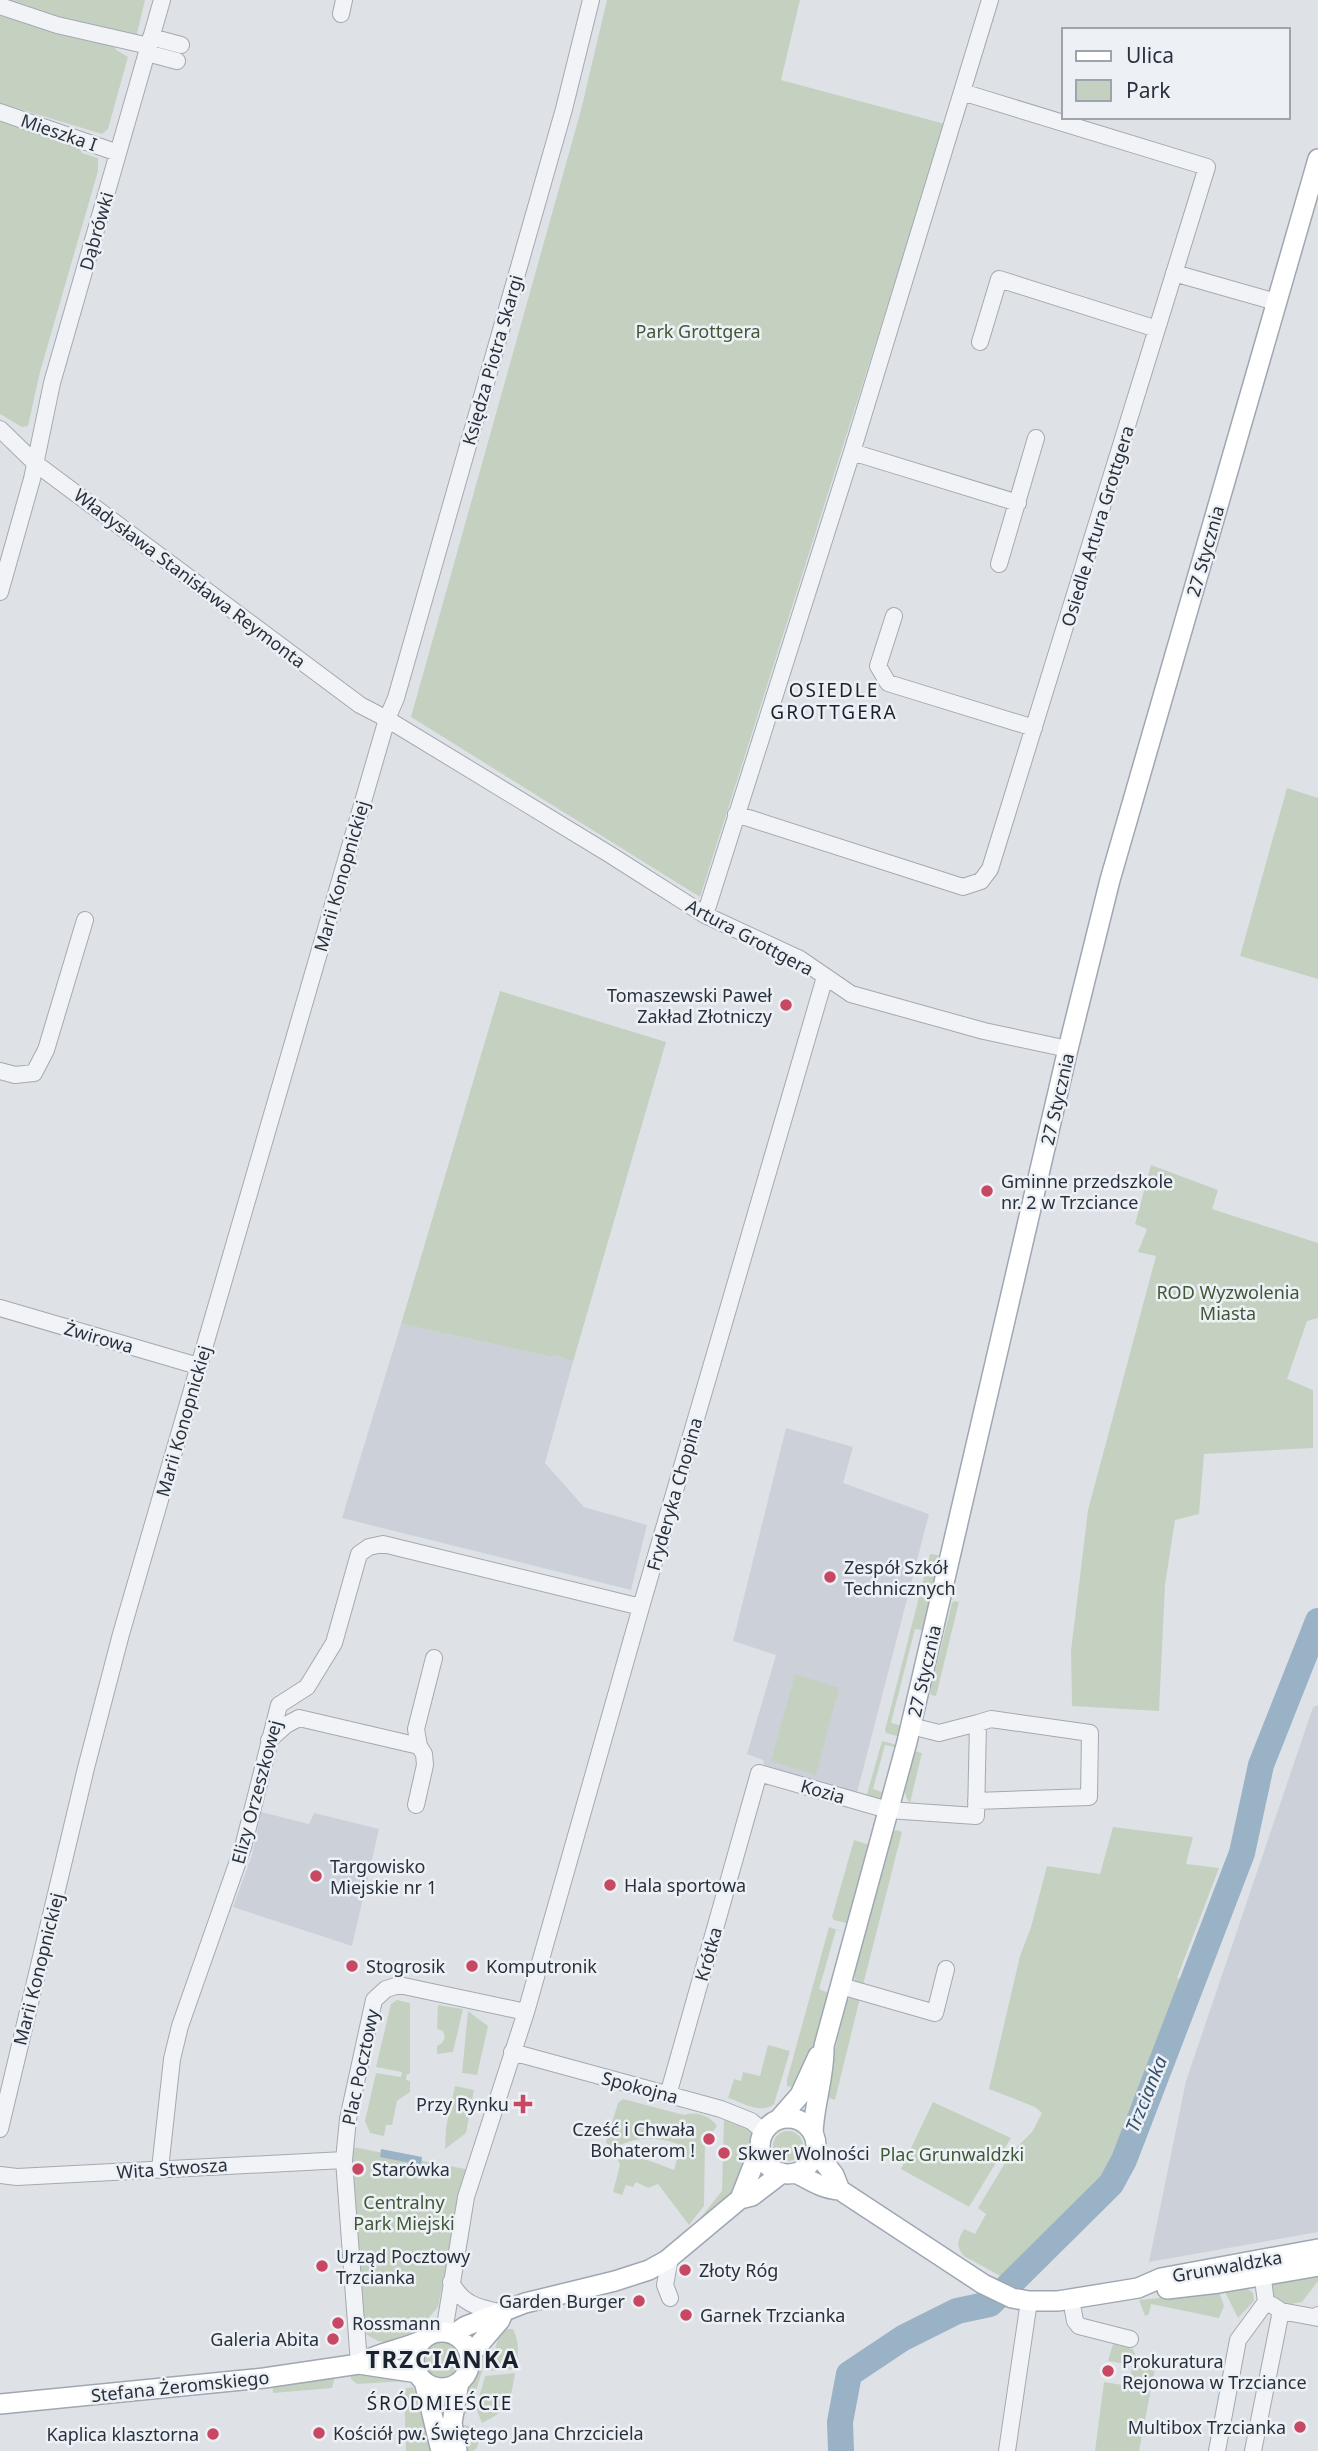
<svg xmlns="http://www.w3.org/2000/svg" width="1318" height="2451" font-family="'Noto Sans',sans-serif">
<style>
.built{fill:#ccd1d9}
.green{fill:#c5d1c0}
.water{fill:#9ab2c6}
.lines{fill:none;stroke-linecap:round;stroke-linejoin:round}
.river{stroke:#9ab2c6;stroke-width:26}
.minor-casing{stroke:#a4a9b1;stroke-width:18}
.major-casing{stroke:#9ea7b2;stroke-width:22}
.minor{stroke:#f1f3f6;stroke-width:16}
.major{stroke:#fff;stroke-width:19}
.poi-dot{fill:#c84762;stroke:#edf1f5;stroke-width:2.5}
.labels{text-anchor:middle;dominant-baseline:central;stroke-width:5;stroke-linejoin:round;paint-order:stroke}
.street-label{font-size:18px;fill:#28313d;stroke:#edf1f5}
.park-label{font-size:18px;fill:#3e5836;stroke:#edf1f5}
.poi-label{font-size:18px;fill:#28313d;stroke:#edf1f5;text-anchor:start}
.neighbourhood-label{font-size:19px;letter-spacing:2px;fill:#1a222e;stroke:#edf1f5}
.water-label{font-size:19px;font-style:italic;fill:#345270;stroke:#edf1f5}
.district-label{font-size:24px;font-weight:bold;letter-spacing:2px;fill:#1a222e;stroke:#edf1f5}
</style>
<rect width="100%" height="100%" fill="#dee2e7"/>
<path class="built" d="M401 1324 552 1357 556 1355 573 1362 545 1463 584 1507 647 1525 631 1590 342 1518Z
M786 1428 853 1447 843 1483 929 1514 857 1793 765 1769 763 1760 747 1754 776 1655 733 1641Z
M1318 1705V2232L1149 2262 1186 2081 1313 1707Z
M261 1812 309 1824 314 1813 379 1829 352 1946 233 1907 252 1855Z"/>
<path class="green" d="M0 0H145L136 38 119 35 115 49 128 57 108 129 102 134 0 103Z
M607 0H800L781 80 945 124 700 897 411 717 581 110Z
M0 117 79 147 82 153 98 158V171L40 372 28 426 22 427 0 414Z
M1287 788 1318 798V979L1240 956Z
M500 991 666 1042 573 1362 556 1355 552 1357 401 1324Z
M1151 1165 1218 1190 1212 1209 1318 1243V1318L1307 1321 1287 1379 1313 1390V1448L1204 1454 1199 1514 1175 1520 1165 1585 1159 1711 1072 1706 1071 1651 1088 1510 1156 1256 1138 1252 1147 1229 1135 1224Z
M930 1554 938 1555 943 1560 927 1631 915 1629 891 1723 903 1726 900 1737 886 1733 885 1730Z
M955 1601 959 1602 936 1696 931 1695 930 1691 952 1603Z
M795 1674 839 1688 816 1775 771 1761Z
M882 1741 898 1745V1748L885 1745 873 1789 885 1793 882 1801H865Z
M914 1751 922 1753 910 1803C898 1790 910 1767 914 1751Z
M1113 1827 1193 1837 1186 1864 1219 1868 1177 1978 1191 1981 1123 2159 1109 2184 1011 2282 964 2256C955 2246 958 2240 964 2229L975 2234 986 2214 978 2208 1011 2153 1032 2132 1042 2113 1035 2107 989 2089 1020 1956 1031 1927 1047 1866 1100 1874Z
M897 1830 902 1832 863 1985 855 1983 854 1971 892 1832Z
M854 1840 870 1845 848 1923H846L834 1920 832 1917Z
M829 1927 847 1933 836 1930 819 1989 831 1994C822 2025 814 2060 797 2088L787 2086V2080Z
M851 1998H860L835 2100 824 2096 847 2000Z
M397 2000 410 2003V2074H407L406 2080 410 2081V2092L397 2101 392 2125H386L384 2136 370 2133 365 2121 376 2073 401 2077 402 2072 376 2067 391 2004Z
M438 2005 463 2009 453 2052 437 2054V2046L442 2043 445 2037 443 2031 437 2029Z
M468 2011 488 2026 477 2075 462 2073Z
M768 2045 790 2051 774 2104C760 2115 742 2102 728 2098L734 2079 741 2081 743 2072 760 2076Z
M455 2086 474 2090 466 2133 445 2149 446 2128Z
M623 2099 684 2115C696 2111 710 2116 717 2126L705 2143 704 2206 689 2225 658 2184 648 2188 636 2182 633 2187 626 2185 622 2195 613 2192 620 2165 618 2160 627 2153 638 2152 645 2159 674 2170 681 2145C656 2136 635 2135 612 2150L606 2142 618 2103Z
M933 2102 1011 2138 969 2207 901 2169Z
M724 2117C733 2120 748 2123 753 2132 757 2143 739 2184 731 2193 721 2205 706 2215 694 2226L722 2191Z
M773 2146a15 15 0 1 1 30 0a15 15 0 1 1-30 0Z
M348 2146 470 2170 460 2199 438 2307 411 2338 396 2344 378 2341 367 2335 360 2322Z
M1318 2271V2281L1302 2302 1286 2305 1274 2299 1271 2291 1273 2283Z
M1247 2288 1253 2293 1254 2301 1238 2318 1224 2290Z
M1219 2292 1224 2306 1219 2318 1151 2304 1149 2314 1145 2316 1139 2300Z
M506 2329H513C520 2342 518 2355 516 2369L488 2371 499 2336Z
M492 2339 470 2410 462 2416 463 2396Z
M424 2359a19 19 0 1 1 38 0a19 19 0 1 1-38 0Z
M1113 2344 1133 2349 1137 2360 1155 2369 1139 2451H1095L1104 2382 1129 2386 1132 2367V2365L1108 2361Z
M371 2372 403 2376 407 2381 357 2384 351 2379V2375Z
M515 2373C510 2403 510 2409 482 2423L476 2408 485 2376Z
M335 2377 332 2388 273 2393 272 2384Z
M413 2387 437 2451H406L404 2389Z
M459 2425 475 2426 479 2439 477 2448 473 2451H465Z"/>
<path class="water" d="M381 2149 422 2157 421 2165 380 2157Z"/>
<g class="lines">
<path class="river" d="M841 2451 840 2422 849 2374 903 2338 957 2311 990 2304 1111 2184 1124 2160 1242 1853 1261 1765 1318 1621"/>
<defs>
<path id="minor" d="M0 6 57 25 149 46
M341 14 344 0
M151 37 181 45
M147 53 177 61
M0 112 118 153
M1174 273 1276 302
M980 342 999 279 1157 329
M0 429 35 463 360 705 387 719 609 854 705 915 800 959 851 994 984 1031 1068 1049
M852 452 1018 503
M999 564 1036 438
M0 592 32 479 52 383 162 0
M894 616 878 666 888 683 1034 728
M736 814 963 887 981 881 990 869 1207 167 962 92
M705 915 852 452 990 0
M0 1071 15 1075 34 1073 46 1050 85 920
M0 1308 198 1366
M269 1740 286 1725 299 1718 419 1746
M976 1801 1089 1797 1090 1733 991 1719 978 1723
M416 1805 425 1765 424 1754 419 1746 416 1729 434 1658
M841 1986 935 2013 946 1969
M512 2052 721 2109 751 2121 764 2132
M668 2095 759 1773 888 1810 976 1816 978 1723 939 1733 911 1726
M0 2129 86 1768 121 1634 387 719 396 698 564 109 591 0
M160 2169 172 2059 180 2026 243 1847 279 1705 307 1687 334 1643 359 1554 369 1547 383 1544 641 1607
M0 2175 17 2177 344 2160
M451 2282C462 2305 480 2308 503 2313
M670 2298 665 2285 670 2258
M1071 2299 1075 2321 1079 2326 1130 2339
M1272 2305 1281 2311 1318 2318V2315
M444 2332 466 2197 526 2012 641 1607 825 977
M359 2364 344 2160 348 2119 374 2000 386 1989 399 1985 526 2012
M1007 2451 1029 2301
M1217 2451 1238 2340 1266 2302 1261 2265
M1253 2451 1281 2311"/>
<path id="major" d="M760 2146a28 28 0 1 1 56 0a28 28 0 1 1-56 0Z
M779 2119 800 2095 818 2056
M813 2133C814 2103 825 2075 824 2046L907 1742 1068 1049 1110 880 1318 159
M815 2151 834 2175 840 2190
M796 2173C811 2181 823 2189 840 2190L983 2284 1012 2298 1029 2301H1058L1138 2288 1161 2278 1318 2249
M740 2199 760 2148
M1167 2289 1219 2283 1318 2266
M414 2360a28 28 0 1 1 56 0a28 28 0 1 1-56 0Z
M454 2334 466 2326 525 2303 615 2281 649 2270 667 2260 740 2199 752 2196 782 2173
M470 2355 500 2320 503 2313
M359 2364C379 2352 401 2350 421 2341
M424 2381 441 2451
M0 2404 264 2378 359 2364 418 2373
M457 2451 452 2423 459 2382"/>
</defs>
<use href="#minor" class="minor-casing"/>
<use href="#major" class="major-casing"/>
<use href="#minor" class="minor"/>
<use href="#major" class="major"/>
</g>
<g class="poi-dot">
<circle cx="786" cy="1005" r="7"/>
<circle cx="987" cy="1191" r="7"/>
<circle cx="830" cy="1577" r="7"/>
<circle cx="316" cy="1876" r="7"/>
<circle cx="610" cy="1885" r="7"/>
<circle cx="352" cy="1966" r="7"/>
<circle cx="472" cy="1966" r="7"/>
<path d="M519.5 2093.5h7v7h7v7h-7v7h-7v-7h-7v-7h7z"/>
<circle cx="709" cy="2139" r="7"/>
<circle cx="724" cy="2153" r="7"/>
<circle cx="358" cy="2169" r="7"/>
<circle cx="322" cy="2266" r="7"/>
<circle cx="685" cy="2270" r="7"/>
<circle cx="639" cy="2301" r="7"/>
<circle cx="686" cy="2315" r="7"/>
<circle cx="338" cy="2323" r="7"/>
<circle cx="333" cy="2339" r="7"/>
<circle cx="1108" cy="2371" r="7"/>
<circle cx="1300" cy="2427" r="7"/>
<circle cx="319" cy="2433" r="7"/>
<circle cx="213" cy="2434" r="7"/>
</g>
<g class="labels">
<g class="street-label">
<text transform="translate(59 132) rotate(19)">Mieszka I</text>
<text transform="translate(96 231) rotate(-74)">Dąbrówki</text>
<text transform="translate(492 360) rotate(-74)">Księdza Piotra Skargi</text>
<text transform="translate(1097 526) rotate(-73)">Osiedle Artura Grottgera</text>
<text transform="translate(1205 551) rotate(-74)">27 Stycznia</text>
<text transform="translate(190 578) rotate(37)">Władysława Stanisława Reymonta</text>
<text transform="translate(341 876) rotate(-74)">Marii Konopnickiej</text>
<text transform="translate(750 937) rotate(28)">Artura Grottgera</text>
<text transform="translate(1057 1099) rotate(-77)">27 Stycznia</text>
<text transform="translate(99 1337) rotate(16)">Żwirowa</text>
<text transform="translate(183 1421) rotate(-74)">Marii Konopnickiej</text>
<text transform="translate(674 1494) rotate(-74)">Fryderyka Chopina</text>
<text transform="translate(924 1671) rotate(-77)">27 Stycznia</text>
<text transform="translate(823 1791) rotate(16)">Kozia</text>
<text transform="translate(256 1792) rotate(-75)">Elizy Orzeszkowej</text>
<text transform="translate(708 1954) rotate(-74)">Krótka</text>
<text transform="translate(38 1969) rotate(-76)">Marii Konopnickiej</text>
<text transform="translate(360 2067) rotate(-78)">Plac Pocztowy</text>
<text transform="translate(640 2087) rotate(15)">Spokojna</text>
<text transform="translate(172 2168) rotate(-4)">Wita Stwosza</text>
<text transform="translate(1227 2266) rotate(-10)">Grunwaldzka</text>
<text transform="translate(180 2386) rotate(-6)">Stefana Żeromskiego</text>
</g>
<g class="park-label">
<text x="698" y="331">Park Grottgera</text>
<text x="1228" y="1292">ROD Wyzwolenia<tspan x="1228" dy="21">Miasta</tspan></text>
<text x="952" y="2154">Plac Grunwaldzki</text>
<text x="404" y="2202">Centralny<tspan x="404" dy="21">Park Miejski</tspan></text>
</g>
<g class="poi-label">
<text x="772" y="995" text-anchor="end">Tomaszewski Paweł<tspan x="772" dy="21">Zakład Złotniczy</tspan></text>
<text x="1001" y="1181">Gminne przedszkole<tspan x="1001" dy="21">nr. 2 w Trzciance</tspan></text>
<text x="844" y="1567">Zespół Szkół<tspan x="844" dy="21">Technicznych</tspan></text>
<text x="330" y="1866">Targowisko<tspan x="330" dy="21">Miejskie nr 1</tspan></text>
<text x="624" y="1885">Hala sportowa</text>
<text x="366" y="1966">Stogrosik</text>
<text x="486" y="1966">Komputronik</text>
<text x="509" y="2104" text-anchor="end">Przy Rynku</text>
<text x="695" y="2129" text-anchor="end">Cześć i Chwała<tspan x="695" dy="21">Bohaterom !</tspan></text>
<text x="738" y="2153">Skwer Wolności</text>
<text x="372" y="2169">Starówka</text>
<text x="336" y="2256">Urząd Pocztowy<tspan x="336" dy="21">Trzcianka</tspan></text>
<text x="699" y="2270">Złoty Róg</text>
<text x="625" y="2301" text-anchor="end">Garden Burger</text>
<text x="700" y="2315">Garnek Trzcianka</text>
<text x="352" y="2323">Rossmann</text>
<text x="319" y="2339" text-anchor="end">Galeria Abita</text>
<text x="1122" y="2361">Prokuratura<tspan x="1122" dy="21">Rejonowa w Trzciance</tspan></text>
<text x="1286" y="2427" text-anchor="end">Multibox Trzcianka</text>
<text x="333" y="2433">Kościół pw. Świętego Jana Chrzciciela</text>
<text x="199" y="2434" text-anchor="end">Kaplica klasztorna</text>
</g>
<g class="neighbourhood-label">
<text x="834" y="690">OSIEDLE<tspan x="834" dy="22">GROTTGERA</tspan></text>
<text x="440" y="2403">ŚRÓDMIEŚCIE</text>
</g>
<g class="water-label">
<text transform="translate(1146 2094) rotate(-68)">Trzcianka</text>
</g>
<g class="district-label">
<text x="443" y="2358">TRZCIANKA</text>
</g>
</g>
<rect x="1062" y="28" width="228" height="91" fill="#edf1f5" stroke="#9ea4ab" stroke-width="2"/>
<rect x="1076" y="51" width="35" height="10" fill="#ffffff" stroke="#9ea4ab" stroke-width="2"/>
<text x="1126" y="63" font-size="21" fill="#28313d">Ulica</text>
<rect x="1076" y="80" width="35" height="21" fill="#c5d1c0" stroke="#9ea4ab" stroke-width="2"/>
<text x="1126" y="98" font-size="21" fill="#28313d">Park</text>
</svg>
